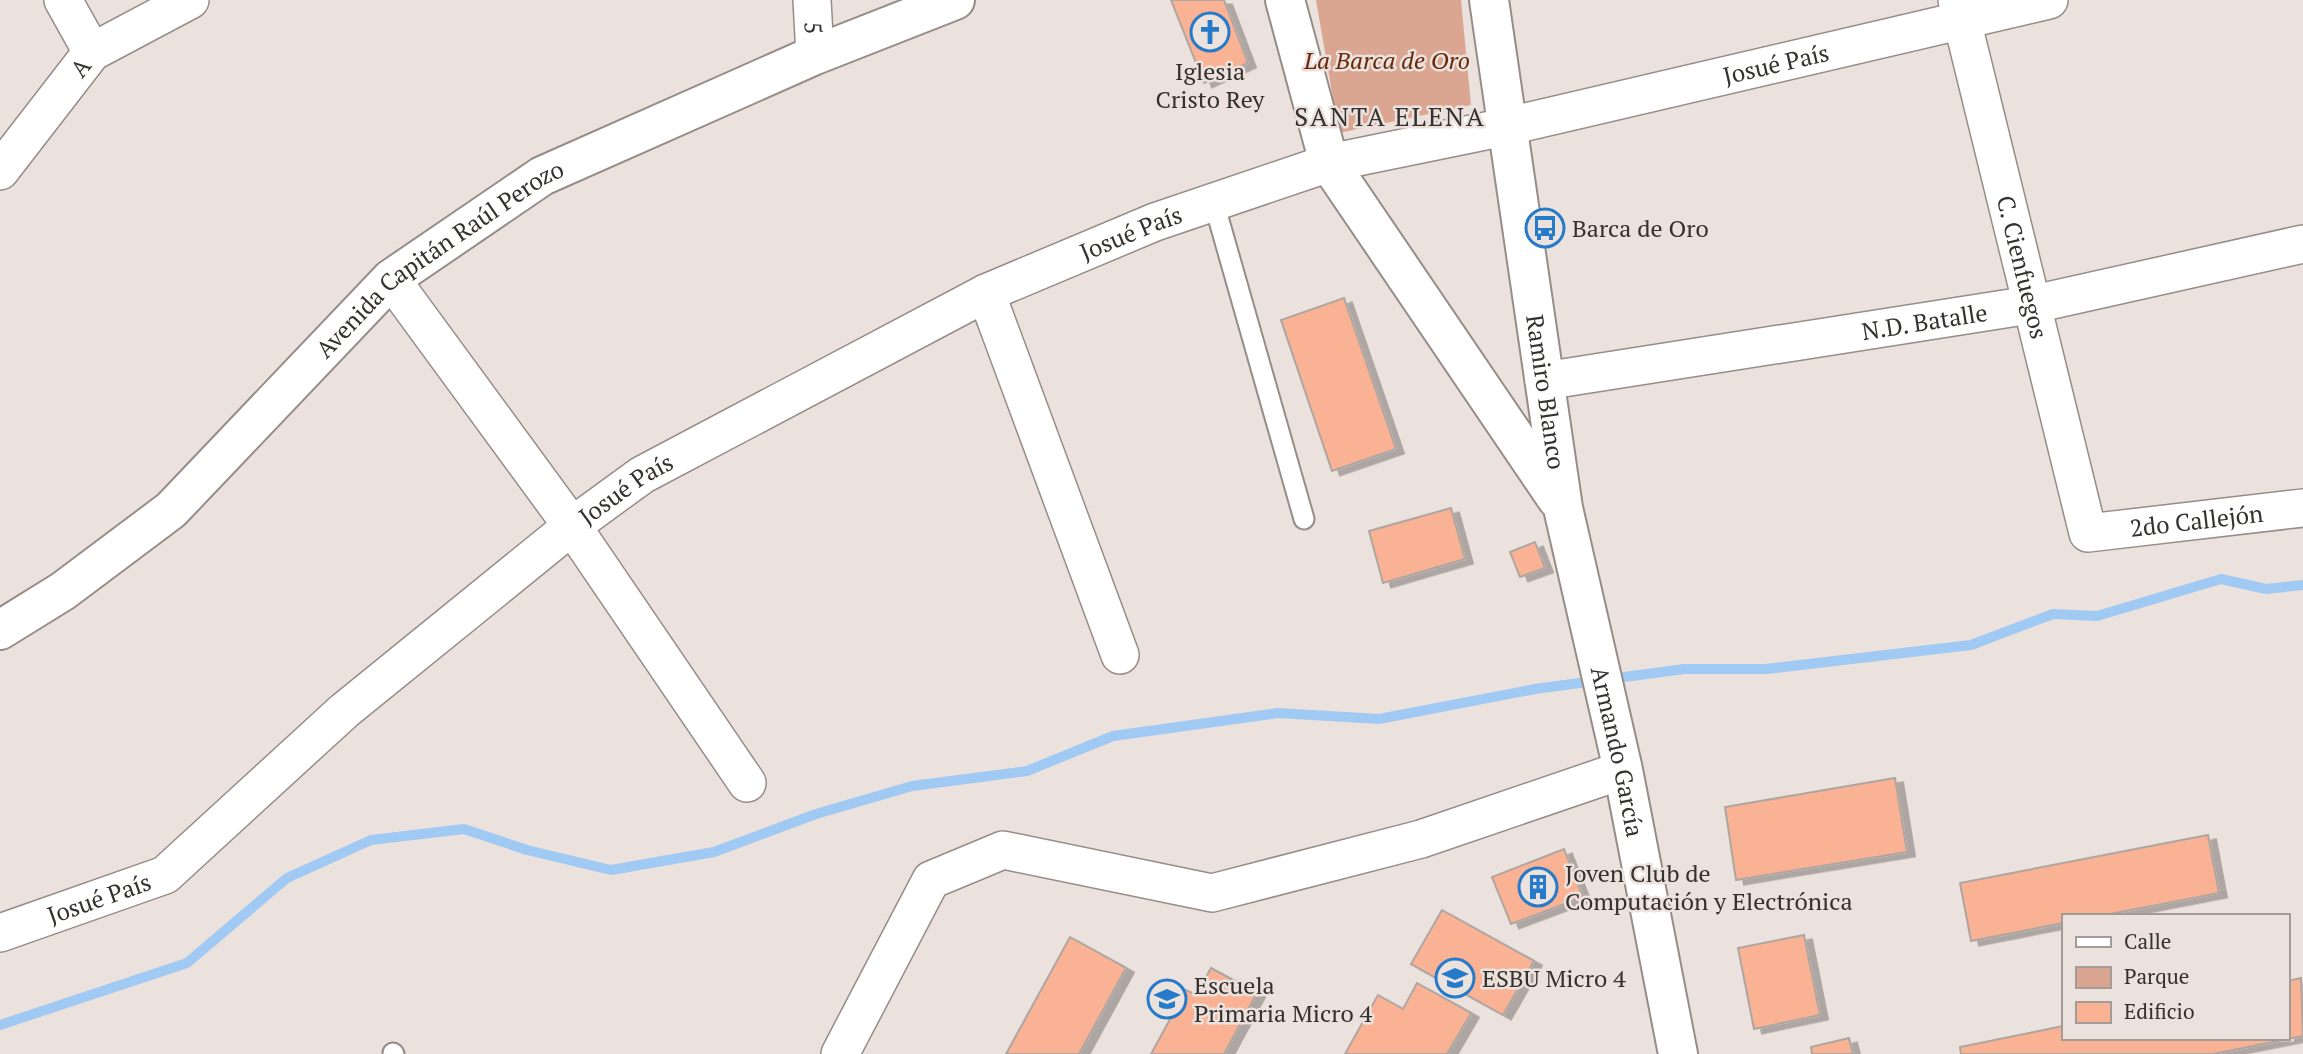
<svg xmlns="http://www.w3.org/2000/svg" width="2303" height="1054" font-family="'PT Serif',serif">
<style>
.green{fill:#daa691}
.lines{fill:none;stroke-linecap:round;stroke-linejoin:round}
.stream{stroke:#a0c9f4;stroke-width:10}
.building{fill:#fab294;stroke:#afa5a1;stroke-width:2;filter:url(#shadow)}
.service-casing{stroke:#968c88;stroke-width:23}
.minor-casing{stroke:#968c88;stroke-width:40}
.secondary-casing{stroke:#968c88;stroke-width:42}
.service{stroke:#fff;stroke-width:19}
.minor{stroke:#fff;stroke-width:37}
.secondary{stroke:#fff;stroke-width:38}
.labels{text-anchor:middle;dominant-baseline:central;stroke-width:5;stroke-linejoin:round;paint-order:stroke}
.street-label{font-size:24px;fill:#35312f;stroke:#ece2dd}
.park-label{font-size:24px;font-style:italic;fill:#68290a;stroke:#ece2dd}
.poi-label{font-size:24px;fill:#35312f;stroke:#ece2dd;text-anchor:start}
.neighbourhood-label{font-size:26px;letter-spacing:2px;fill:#35312f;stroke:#ece2dd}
</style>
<defs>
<filter id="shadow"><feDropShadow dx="8" dy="4.5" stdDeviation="0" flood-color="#0004"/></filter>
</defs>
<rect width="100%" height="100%" fill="#ece2dd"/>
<path class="green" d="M1316 0H1461L1471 105 1339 133Z"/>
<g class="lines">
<path class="stream" d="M0 1025 187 963 287 878 371 840 464 829 527 850 611 870 714 852 816 814 912 786 1027 771 1113 736 1278 713 1379 719 1535 689 1684 669H1766L1971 645 2053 614 2097 616 2221 579 2266 589 2303 585"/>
</g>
<path class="building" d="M1171 0H1224L1248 63 1204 83Z
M1344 298 1396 449 1332 471 1281 320Z
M1451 508 1465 559 1383 583 1369 531Z
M1535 542 1545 568 1520 577 1510 552Z
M1895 778 1907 852 1736 880 1725 807Z
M2208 835 2219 893 2100 916H2063V923L1971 941 1960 883Z
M1564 849 1583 897 1511 924 1492 877Z
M1442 910 1534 961 1503 1015 1411 964Z
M1804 935 1820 1015 1754 1029 1738 948Z
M1070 937 1126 968 1079 1054H1006Z
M1211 968 1257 993 1224 1054H1151L1186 990 1196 995Z
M2301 978 2303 1036 2213 1054H1961L1960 1047 2063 1026V1038H2287V981Z
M1417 983 1471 1013 1447 1054H1345L1378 995 1403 1009Z
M1849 1038 1853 1054H1812L1811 1047Z"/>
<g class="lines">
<defs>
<path id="service" d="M1214 203 1304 519
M393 1053 394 1054"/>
<g id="minor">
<path d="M63 0 92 52"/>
<path id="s1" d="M812 0 815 55"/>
<path id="s2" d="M1957 0 2088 533 2303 508"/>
<path id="s3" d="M0 171 92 52 190 0"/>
<path d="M391 279 572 526 747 783"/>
<path d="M986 293 1120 655"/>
<path id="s4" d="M1544 381 2030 305 2303 244"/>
<path id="s5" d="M0 933 165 875 344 711 572 526 642 475 986 293 1155 222 1329 163 1505 127 2049 0"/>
<path d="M840 1054 931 880 1003 850 1212 893 1421 839 1623 770"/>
</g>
<g id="secondary">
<path d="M1285 0 1329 163 1557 499"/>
<path id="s6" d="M1489 0 1563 508 1623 770 1678 1054"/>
<path id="s7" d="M0 630 63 591 171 510 391 279 542 176 815 55 955 0"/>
</g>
</defs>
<use href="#service" class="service-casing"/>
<use href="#minor" class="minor-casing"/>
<use href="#secondary" class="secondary-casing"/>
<use href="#service" class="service"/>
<use href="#minor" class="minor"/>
<use href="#secondary" class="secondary"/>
</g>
<defs>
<symbol id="church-ring" viewBox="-11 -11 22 22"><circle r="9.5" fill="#ece2dd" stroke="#257ac9" stroke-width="1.5"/><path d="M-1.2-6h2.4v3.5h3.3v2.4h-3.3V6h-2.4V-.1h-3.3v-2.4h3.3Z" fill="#257ac9"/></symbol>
<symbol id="bus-ring" viewBox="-11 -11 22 22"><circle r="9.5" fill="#ece2dd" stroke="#257ac9" stroke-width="1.5"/><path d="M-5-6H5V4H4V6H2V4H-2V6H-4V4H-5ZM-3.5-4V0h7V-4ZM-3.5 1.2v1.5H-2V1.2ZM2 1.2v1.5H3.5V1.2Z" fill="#257ac9"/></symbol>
<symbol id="building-ring" viewBox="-11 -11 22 22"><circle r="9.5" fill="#ece2dd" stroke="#257ac9" stroke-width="1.5"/><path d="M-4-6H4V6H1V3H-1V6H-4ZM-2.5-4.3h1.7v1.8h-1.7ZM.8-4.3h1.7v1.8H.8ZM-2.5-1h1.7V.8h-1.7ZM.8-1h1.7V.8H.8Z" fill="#257ac9"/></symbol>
<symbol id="school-ring" viewBox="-11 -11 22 22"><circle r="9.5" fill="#ece2dd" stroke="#257ac9" stroke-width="1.5"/><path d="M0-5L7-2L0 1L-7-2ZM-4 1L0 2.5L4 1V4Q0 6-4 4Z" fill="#257ac9"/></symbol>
</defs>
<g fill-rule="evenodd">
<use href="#church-ring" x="1188" y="10" width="44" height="44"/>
<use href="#bus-ring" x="1523" y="206" width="44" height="44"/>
<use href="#building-ring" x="1516" y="865" width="44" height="44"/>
<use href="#school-ring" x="1433" y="956" width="44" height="44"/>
<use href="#school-ring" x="1145" y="977" width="44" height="44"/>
</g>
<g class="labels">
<g class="street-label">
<text stroke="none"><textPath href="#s1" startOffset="28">5</textPath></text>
<text stroke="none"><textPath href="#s5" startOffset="2012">Josué País</textPath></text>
<text stroke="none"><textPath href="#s3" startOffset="131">A</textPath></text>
<text stroke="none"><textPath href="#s5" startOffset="1344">Josué País</textPath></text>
<text stroke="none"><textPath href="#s7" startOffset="579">Avenida Capitán Raúl Perozo</textPath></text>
<text stroke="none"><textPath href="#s2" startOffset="275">C. Cienfuegos</textPath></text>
<text stroke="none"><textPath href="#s4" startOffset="385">N.D. Batalle</textPath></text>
<text stroke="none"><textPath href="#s6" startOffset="396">Ramiro Blanco</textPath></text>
<text stroke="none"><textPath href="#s5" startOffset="777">Josué País</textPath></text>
<text stroke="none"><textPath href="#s2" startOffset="658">2do Callejón</textPath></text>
<text stroke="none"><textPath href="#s6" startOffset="763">Armando García</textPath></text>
<text stroke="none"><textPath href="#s5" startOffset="105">Josué País</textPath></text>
</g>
<g class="park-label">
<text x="1387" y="60">La Barca de Oro</text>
</g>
<g class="poi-label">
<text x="1210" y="71" text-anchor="middle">Iglesia<tspan x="1210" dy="28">Cristo Rey</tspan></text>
<text x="1572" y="228">Barca de Oro</text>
<text x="1565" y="873">Joven Club de<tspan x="1565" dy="28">Computación y Electrónica</tspan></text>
<text x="1482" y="978">ESBU Micro 4</text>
<text x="1194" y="985">Escuela<tspan x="1194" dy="28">Primaria Micro 4</tspan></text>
</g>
<g class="neighbourhood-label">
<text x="1390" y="116">SANTA ELENA</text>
</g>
</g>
<rect x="2062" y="914" width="228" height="126" fill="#ece2dd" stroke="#a39b97" stroke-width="2"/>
<rect x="2076" y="937" width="35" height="10" fill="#ffffff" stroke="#a39b97" stroke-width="2"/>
<text x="2124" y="949" font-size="21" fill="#35312f">Calle</text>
<rect x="2076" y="967" width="35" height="21" fill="#daa691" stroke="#a39b97" stroke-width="2"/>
<text x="2124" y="984" font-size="21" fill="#35312f">Parque</text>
<rect x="2076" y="1002" width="35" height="21" fill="#fab294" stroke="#a39b97" stroke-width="2"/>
<text x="2124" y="1019" font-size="21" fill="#35312f">Edificio</text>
</svg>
